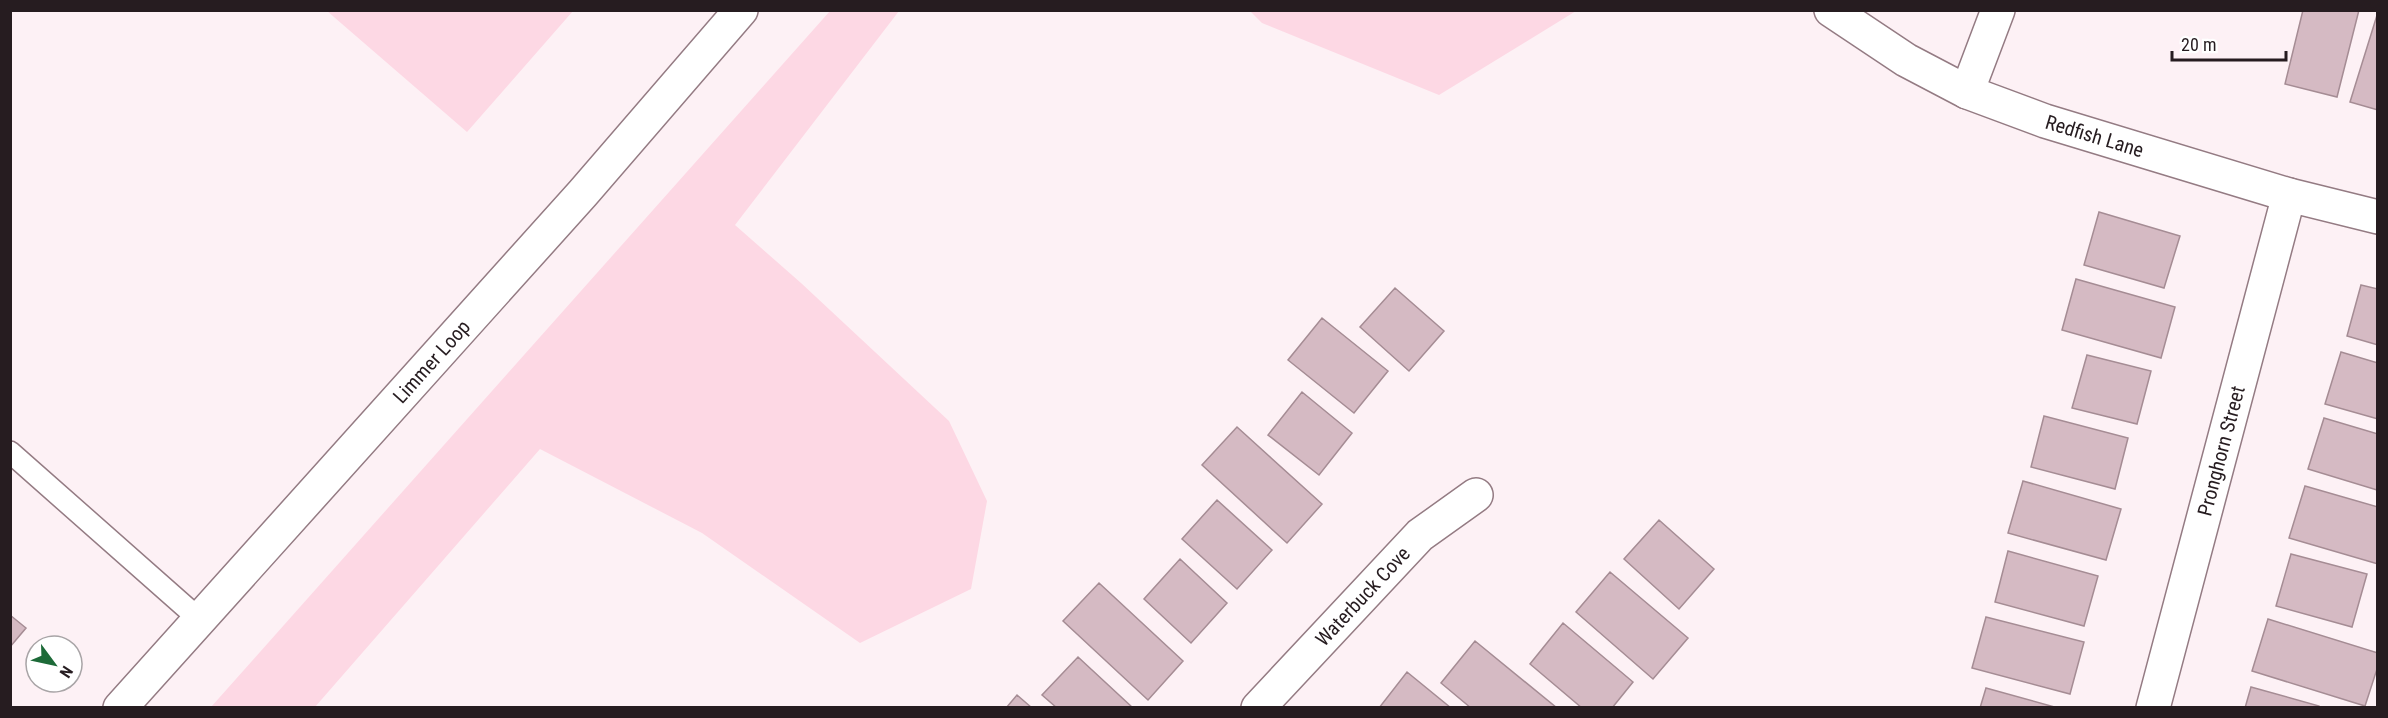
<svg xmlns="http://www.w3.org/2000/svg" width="2388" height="718" font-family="'Roboto Condensed',sans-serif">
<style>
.green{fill:#fdd8e4}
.building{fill:#d5bac3;stroke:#a58c94;stroke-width:1.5}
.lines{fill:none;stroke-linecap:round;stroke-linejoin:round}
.service-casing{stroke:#947b83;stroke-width:24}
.minor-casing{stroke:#947b83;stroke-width:36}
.tertiary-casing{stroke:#947b83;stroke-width:36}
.service{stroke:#fff;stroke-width:21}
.minor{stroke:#fff;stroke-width:33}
.tertiary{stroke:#fff;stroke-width:33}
.labels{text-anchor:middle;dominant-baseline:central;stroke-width:4.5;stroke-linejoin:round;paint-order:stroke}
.street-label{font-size:20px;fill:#261c20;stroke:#fff}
</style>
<rect width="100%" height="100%" fill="#fdf1f5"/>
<path class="green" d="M327 11H573L467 132Z
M830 11H899L735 225 801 283 949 421 987 501 971 589 860 643 702 533 540 449 315 707H211Z
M1250 11H1576L1439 95 1262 23Z"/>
<path class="building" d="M2303 10H2359L2337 97 2285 84Z
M2378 12V110L2350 102Z
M2099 212 2180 236 2164 288 2084 265Z
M2076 279 2175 307 2161 358 2062 330Z
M2361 285 2378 289V345L2347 336Z
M1395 288 1444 331 1409 371 1360 327Z
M1322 318 1388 371 1354 413 1288 360Z
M2341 352 2378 363V419L2325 404Z
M2087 355 2151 371 2137 424 2072 408Z
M1302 392 1352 433 1319 475 1268 435Z
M2044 416 2128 438 2115 489 2031 467Z
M2324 418 2378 434 2377 490 2308 469Z
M1237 427 1322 504 1287 543 1202 465Z
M2023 481 2121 509 2106 560 2008 533Z
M2305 486 2378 507V564L2289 538Z
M1217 500 1272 550 1237 589 1182 539Z
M1659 520 1714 569 1679 609 1624 559Z
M2008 551 2098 576 2084 626 1995 602Z
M2291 554 2367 574 2352 627 2276 606Z
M1180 559 1227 603 1191 643 1144 599Z
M1610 572 1688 638 1653 679 1576 612Z
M1099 583 1183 661 1148 700 1063 621Z
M10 615 26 628 10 647Z
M1986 617 2084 642 2070 694 1972 668Z
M2268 619 2378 653V666L2365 706 2252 671Z
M1563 623 1633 682 1612 708H1582L1530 664Z
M1475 641 1557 708H1471L1441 683Z
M1078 657 1133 708H1057L1042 695Z
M1407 672 1451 708H1379Z
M2251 687 2319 706V708H2245Z
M1986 688 2058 708H1980Z
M1017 695 1032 708H1006Z"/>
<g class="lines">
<defs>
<path id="service" d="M10 452 199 619"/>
<g id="minor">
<path id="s1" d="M1831 10 1906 60 1967 92 2045 121 2289 195 2378 217"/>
<path d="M1967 92 1998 10"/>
<path id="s2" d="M1258 708 1420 535 1476 495"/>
<path id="s3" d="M2153 708 2289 195"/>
</g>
<g id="tertiary">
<path id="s4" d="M120 708 583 193 741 10"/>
</g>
</defs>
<use href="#service" class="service-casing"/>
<use href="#minor" class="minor-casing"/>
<use href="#tertiary" class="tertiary-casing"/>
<use href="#service" class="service"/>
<use href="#minor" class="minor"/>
<use href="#tertiary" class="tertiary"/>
</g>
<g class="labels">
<g class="street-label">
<text stroke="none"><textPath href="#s1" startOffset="294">Redfish Lane</textPath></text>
<text stroke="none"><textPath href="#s4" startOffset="466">Limmer Loop</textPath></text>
<text stroke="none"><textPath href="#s3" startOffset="266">Pronghorn Street</textPath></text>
<text stroke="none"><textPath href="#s2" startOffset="153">Waterbuck Cove</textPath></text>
</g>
</g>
<rect width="2388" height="718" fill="none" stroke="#261c20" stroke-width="24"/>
<g transform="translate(54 664) rotate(123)"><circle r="28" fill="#ffffff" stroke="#a8a4a6" stroke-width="1.5"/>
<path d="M0-4.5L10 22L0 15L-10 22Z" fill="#1d6a38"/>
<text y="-9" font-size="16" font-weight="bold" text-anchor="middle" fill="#261c20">N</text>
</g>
<path d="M2172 51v9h114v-9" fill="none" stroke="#261c20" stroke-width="3"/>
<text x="2181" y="51" font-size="18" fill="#261c20" stroke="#ffffff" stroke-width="4.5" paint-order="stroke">20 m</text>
</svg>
